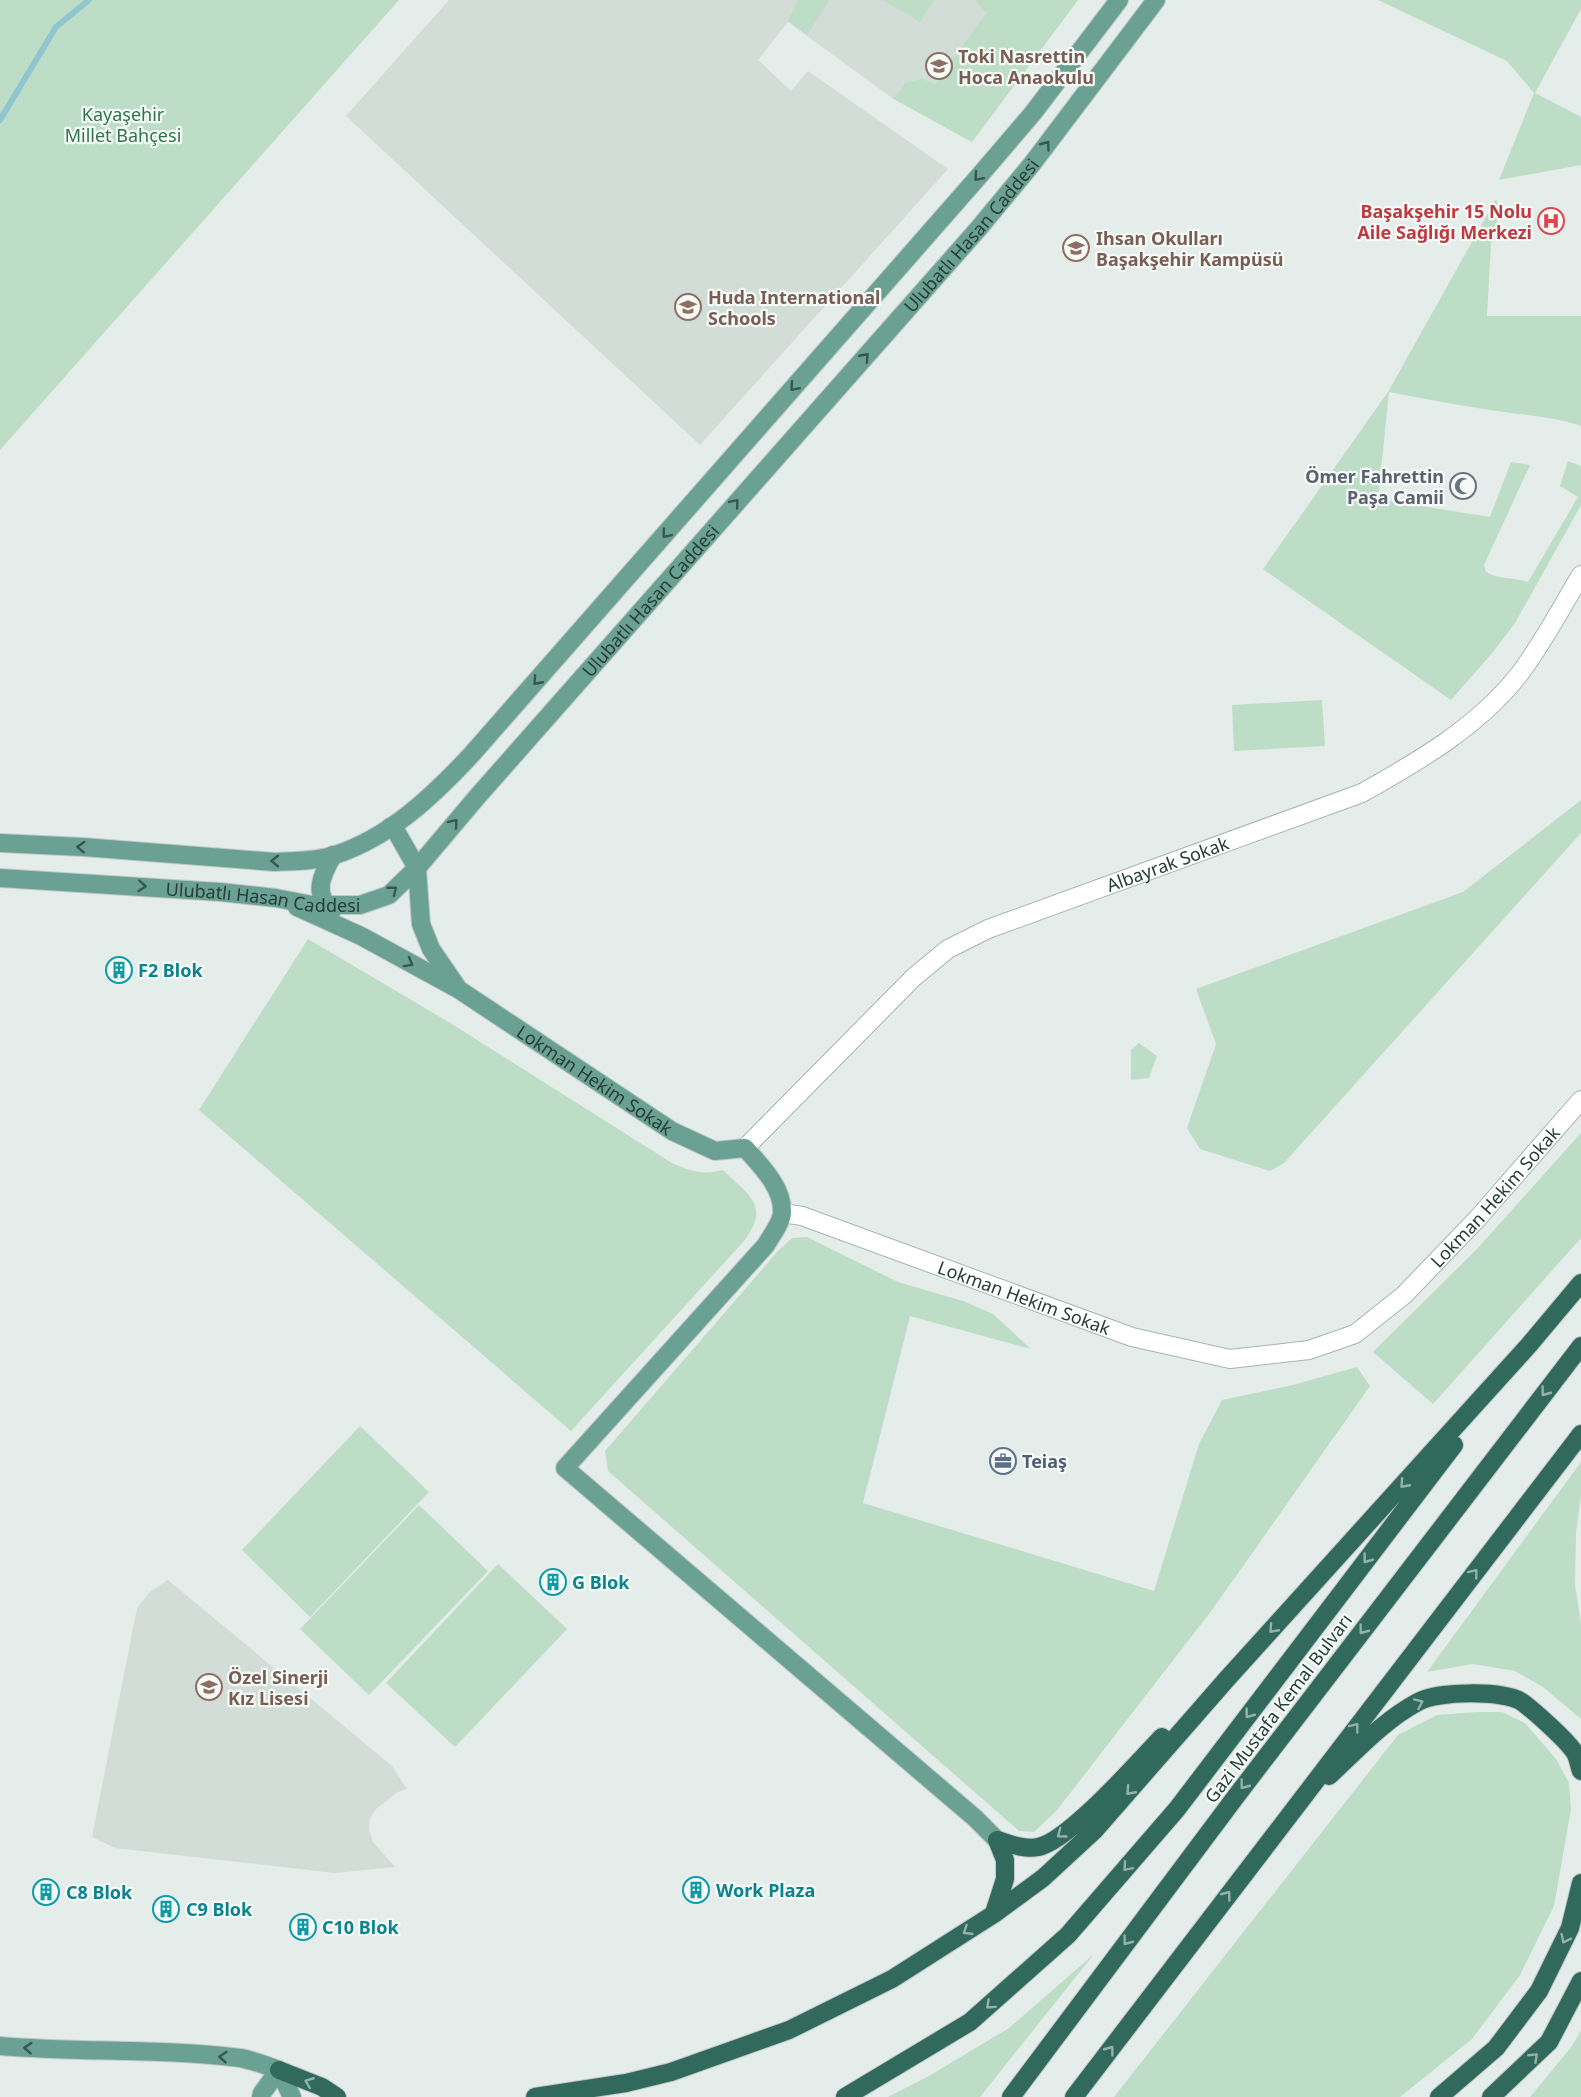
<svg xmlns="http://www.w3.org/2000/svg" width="1581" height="2097" font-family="'Noto Sans',sans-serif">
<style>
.built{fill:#d2ddd8}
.green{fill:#beddc6}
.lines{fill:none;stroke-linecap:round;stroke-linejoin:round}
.stream{stroke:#8fc6cf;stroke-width:6}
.minor-casing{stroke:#a7b5b0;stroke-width:20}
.major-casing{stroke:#c2c9c7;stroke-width:20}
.highway-casing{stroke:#c2c9c7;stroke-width:20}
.minor{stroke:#fff;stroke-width:18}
.major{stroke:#6ba192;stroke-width:18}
.highway{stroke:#31695d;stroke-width:18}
.oneway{stroke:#36574e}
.oneway2{stroke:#93b2aa}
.labels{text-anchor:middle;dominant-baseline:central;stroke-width:4.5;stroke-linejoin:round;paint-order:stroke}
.education-label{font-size:18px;font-weight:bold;fill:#785e54;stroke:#f5faf7;text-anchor:start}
.park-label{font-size:18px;fill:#307449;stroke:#f5faf7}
.health-label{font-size:18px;font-weight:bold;fill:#be3a42;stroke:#f5faf7;text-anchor:end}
.street-label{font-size:18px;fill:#243e37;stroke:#f5faf7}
.worship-label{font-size:18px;font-weight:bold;fill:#5b616d;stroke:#f5faf7;text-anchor:end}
.culture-label{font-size:18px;font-weight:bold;fill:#0d838f;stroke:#f5faf7;text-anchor:start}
.service-label{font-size:18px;font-weight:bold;fill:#4e5e75;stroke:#f5faf7;text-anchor:start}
</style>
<rect width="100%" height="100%" fill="#e4ede9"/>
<path class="built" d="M449 0H1078L972 142 892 98 788 22 758 60 791 91 808 71 948 169 700 445 346 116Z
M168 1580 392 1766 407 1789 398 1792 377 1808 370 1818 369 1830 373 1842 395 1867 334 1873 115 1848 92 1837 137 1608 151 1591Z"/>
<path class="green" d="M0 0H399L0 450Z
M798 0H830L807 35 788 21Z
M883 0H934L920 22Z
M975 0H1078L972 142 892 98 898 94 905 83 922 79 935 84 986 13Z
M1378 0H1581V9L1535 93 1581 117V165L1499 180 1534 93 1507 61Z
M1496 199 1500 209 1491 244 1487 316H1581V426C1551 416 1521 415 1490 410 1456 405 1422 398 1389 392L1378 499 1490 517 1511 462 1530 465 1484 565 1486 572C1499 580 1514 577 1528 582L1578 497 1560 486 1568 461 1581 466V505L1515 623 1493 652 1451 700 1263 569 1388 392Z
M1322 700 1325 746 1234 751 1232 705Z
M1581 800V833L1284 1163 1270 1171 1200 1149 1187 1128 1216 1044 1196 989 1463 892Z
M308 939 452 1024 672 1163C693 1172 701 1175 723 1170 749 1196 771 1205 744 1241L571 1431 199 1110Z
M1139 1043 1157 1056 1149 1078 1131 1080V1050Z
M1581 1133V1238L1433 1404 1373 1352 1477 1249Z
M807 1237 898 1282 963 1301 993 1314 1031 1349 910 1316 863 1503 1154 1591 1199 1444 1222 1400 1293 1385 1357 1367 1370 1386 1212 1610 1057 1810 1034 1832 1019 1831 608 1471 605 1451 778 1251 792 1238Z
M360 1426 429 1492 310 1617 242 1550Z
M1581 1462V1495L1576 1533 1575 1584 1581 1624V1719L1543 1687 1515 1671 1473 1664 1427 1672Z
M419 1505 488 1571 369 1695 300 1629Z
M498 1564 567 1629 455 1747 386 1683Z
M1477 1712H1502L1525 1723 1556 1759 1569 1783 1571 1809 1554 1906 1520 1975 1472 2039 1400 2097H1114L1398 1735 1437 1715Z
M1094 1954 980 2097H888L929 2076 1009 2028Z
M1581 2030V2097H1530L1572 2046Z"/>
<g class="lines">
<path class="stream" d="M0 120 56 27 89 0"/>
<defs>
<g id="minor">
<path id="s1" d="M745 1148 914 977 948 949 988 929 1362 793C1419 761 1476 728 1518 676 1542 645 1561 608 1581 575"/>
<path id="s2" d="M783 1213 802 1216 1132 1337 1230 1359 1309 1350 1355 1334 1404 1295 1478 1218 1581 1100"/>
</g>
<g id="major">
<path d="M390 827 397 833 417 868 421 924 431 949 457 987"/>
<path d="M0 843 83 847 275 862C295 861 316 861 335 855 390 837 433 796 472 754L980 175 1033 113 1119 0"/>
<path id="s3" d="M0 878 220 892 276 898 312 905H360L389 895 417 868 477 797 979 228 1032 164 1156 0"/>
<path id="s4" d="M297 907 361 936 458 989 672 1131 715 1151 745 1148C760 1165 783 1187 782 1212 782 1222 771 1236 766 1245L565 1468 975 1818 997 1840"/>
<path d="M332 911C312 893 322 875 333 855"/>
<path d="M0 2046C80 2053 160 2048 240 2058 253 2060 267 2066 279 2070L292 2097"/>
<path d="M261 2097 262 2093 279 2070"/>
</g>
<path id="highway" d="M1329 1776C1357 1750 1384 1720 1418 1702 1437 1691 1503 1690 1522 1702 1534 1711 1568 1741 1575 1753 1578 1758 1579 1766 1581 1771
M997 1840C1011 1844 1024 1850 1038 1847 1068 1842 1139 1761 1162 1737
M994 1913 1005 1879V1860L997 1840
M279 2070 322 2087 337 2097
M535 2097 626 2083 671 2072 789 2030 892 1979 994 1914 1043 1878 1094 1831 1226 1680 1529 1345 1581 1283
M845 2097 970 2022 1068 1935 1177 1809 1454 1445
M1011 2097 1237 1795 1581 1346
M1074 2097 1581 1434
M1439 2097 1496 2048 1539 1991 1570 1928 1581 1883
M1491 2097 1549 2042 1581 1981"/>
</defs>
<use href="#minor" class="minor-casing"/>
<use href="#major" class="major-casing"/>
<use href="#highway" class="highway-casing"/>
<use href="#minor" class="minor"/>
<use href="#major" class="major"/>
<use href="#highway" class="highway"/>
</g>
<defs><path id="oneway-chevron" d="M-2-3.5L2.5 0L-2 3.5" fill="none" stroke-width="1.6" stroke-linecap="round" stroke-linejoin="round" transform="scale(1.5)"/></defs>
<g class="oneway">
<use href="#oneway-chevron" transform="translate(1046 145) rotate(-53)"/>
<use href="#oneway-chevron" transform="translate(978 177) rotate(131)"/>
<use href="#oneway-chevron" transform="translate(865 357) rotate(-48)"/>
<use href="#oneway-chevron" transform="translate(794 387) rotate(131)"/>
<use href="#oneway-chevron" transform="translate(735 503) rotate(-50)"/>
<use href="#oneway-chevron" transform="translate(666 534) rotate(130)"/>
<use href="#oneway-chevron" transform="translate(537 681) rotate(132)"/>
<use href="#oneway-chevron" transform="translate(454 823) rotate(-50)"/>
<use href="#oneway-chevron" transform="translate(81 847) rotate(-177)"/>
<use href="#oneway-chevron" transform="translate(275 861) rotate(-179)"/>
<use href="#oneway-chevron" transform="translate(142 886) rotate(4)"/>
<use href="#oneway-chevron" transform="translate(393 890) rotate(-38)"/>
<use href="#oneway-chevron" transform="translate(409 963) rotate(29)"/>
<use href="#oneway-chevron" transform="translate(28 2048) rotate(-176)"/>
<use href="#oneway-chevron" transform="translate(223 2057) rotate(-176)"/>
</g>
<g class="oneway2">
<use href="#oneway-chevron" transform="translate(1545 1392) rotate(127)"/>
<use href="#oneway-chevron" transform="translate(1404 1484) rotate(132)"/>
<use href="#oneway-chevron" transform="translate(1367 1559) rotate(127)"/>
<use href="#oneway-chevron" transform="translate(1474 1573) rotate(-52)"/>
<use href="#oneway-chevron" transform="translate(1273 1629) rotate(132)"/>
<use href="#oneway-chevron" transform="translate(1363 1630) rotate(127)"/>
<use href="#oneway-chevron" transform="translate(1419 1703) rotate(-24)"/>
<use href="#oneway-chevron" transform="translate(1249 1714) rotate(127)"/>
<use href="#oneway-chevron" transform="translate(1355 1727) rotate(-52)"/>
<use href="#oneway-chevron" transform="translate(1244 1785) rotate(127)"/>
<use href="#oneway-chevron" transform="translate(1130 1791) rotate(132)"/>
<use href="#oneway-chevron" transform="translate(1061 1834) rotate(144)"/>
<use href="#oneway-chevron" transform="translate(1127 1867) rotate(131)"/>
<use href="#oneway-chevron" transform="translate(1227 1895) rotate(-53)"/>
<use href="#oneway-chevron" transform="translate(967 1931) rotate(147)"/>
<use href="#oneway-chevron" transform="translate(1565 1939) rotate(116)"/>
<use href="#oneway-chevron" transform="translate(1127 1941) rotate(127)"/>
<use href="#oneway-chevron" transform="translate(990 2005) rotate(138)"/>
<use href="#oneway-chevron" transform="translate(1110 2050) rotate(-53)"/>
<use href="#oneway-chevron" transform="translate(1534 2057) rotate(-44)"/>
<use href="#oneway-chevron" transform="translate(309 2082) rotate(-158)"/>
</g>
<defs>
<symbol id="school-ring" viewBox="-11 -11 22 22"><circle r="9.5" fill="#f5faf7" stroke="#8d6e63" stroke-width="1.5"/><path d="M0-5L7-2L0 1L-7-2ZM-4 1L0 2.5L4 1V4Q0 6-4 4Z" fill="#8d6e63"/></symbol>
<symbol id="hospital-ring" viewBox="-11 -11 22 22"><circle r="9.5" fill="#f5faf7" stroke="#e0444e" stroke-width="1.5"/><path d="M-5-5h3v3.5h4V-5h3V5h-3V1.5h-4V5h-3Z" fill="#e0444e"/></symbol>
<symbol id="mosque-ring" viewBox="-11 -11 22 22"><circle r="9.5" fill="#f5faf7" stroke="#6b7280" stroke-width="1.5"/><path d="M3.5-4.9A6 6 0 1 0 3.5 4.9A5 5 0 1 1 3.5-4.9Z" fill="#6b7280"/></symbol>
<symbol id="building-ring" viewBox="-11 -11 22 22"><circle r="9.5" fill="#f5faf7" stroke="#0f9aa8" stroke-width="1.5"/><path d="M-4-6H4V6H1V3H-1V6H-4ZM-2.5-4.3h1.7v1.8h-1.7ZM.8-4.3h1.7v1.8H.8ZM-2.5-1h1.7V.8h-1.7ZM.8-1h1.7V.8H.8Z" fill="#0f9aa8"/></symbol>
<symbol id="office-ring" viewBox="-11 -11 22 22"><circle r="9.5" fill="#f5faf7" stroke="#5c6f8a" stroke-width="1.5"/><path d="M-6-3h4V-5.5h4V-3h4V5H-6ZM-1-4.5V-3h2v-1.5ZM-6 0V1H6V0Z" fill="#5c6f8a"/></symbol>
</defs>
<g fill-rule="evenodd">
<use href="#school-ring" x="924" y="51" width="30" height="30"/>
<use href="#hospital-ring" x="1536" y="206" width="30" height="30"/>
<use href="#school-ring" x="1061" y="233" width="30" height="30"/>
<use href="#school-ring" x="673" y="292" width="30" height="30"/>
<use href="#mosque-ring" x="1448" y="471" width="30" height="30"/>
<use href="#building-ring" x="104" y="955" width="30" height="30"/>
<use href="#office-ring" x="988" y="1446" width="30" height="30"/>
<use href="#building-ring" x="538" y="1567" width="30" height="30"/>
<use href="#school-ring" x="194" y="1672" width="30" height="30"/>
<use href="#building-ring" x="681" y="1875" width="30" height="30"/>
<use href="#building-ring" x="31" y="1877" width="30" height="30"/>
<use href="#building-ring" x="151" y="1894" width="30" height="30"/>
<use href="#building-ring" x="288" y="1912" width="30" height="30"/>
</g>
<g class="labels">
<g class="education-label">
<text x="958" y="56">Toki Nasrettin<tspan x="958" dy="21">Hoca Anaokulu</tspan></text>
<text x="1096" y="238">Ihsan Okulları<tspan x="1096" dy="21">Başakşehir Kampüsü</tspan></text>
<text x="708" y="297">Huda International<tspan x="708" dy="21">Schools</tspan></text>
<text x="228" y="1677">Özel Sinerji<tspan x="228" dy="21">Kız Lisesi</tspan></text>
</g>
<g class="park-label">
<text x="123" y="114">Kayaşehir<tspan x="123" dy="21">Millet Bahçesi</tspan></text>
</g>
<g class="health-label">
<text x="1532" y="211">Başakşehir 15 Nolu<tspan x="1532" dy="21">Aile Sağlığı Merkezi</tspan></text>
</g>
<g class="street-label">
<text stroke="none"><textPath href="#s3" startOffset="1272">Ulubatlı Hasan Caddesi</textPath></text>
<text stroke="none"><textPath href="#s3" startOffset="786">Ulubatlı Hasan Caddesi</textPath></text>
<text stroke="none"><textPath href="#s1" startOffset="520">Albayrak Sokak</textPath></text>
<text stroke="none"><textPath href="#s3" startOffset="264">Ulubatlı Hasan Caddesi</textPath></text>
<text stroke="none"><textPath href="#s4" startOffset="345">Lokman Hekim Sokak</textPath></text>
<text stroke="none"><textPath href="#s2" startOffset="796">Lokman Hekim Sokak</textPath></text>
<text stroke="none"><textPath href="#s2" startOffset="256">Lokman Hekim Sokak</textPath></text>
<text transform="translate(1278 1708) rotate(-53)">Gazi Mustafa Kemal Bulvarı</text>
</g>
<g class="worship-label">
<text x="1444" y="476">Ömer Fahrettin<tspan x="1444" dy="21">Paşa Camii</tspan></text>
</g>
<g class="culture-label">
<text x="138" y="970">F2 Blok</text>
<text x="572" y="1582">G Blok</text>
<text x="716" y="1890">Work Plaza</text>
<text x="66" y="1892">C8 Blok</text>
<text x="186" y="1909">C9 Blok</text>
<text x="322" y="1927">C10 Blok</text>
</g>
<g class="service-label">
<text x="1022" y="1461">Teiaş</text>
</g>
</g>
</svg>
